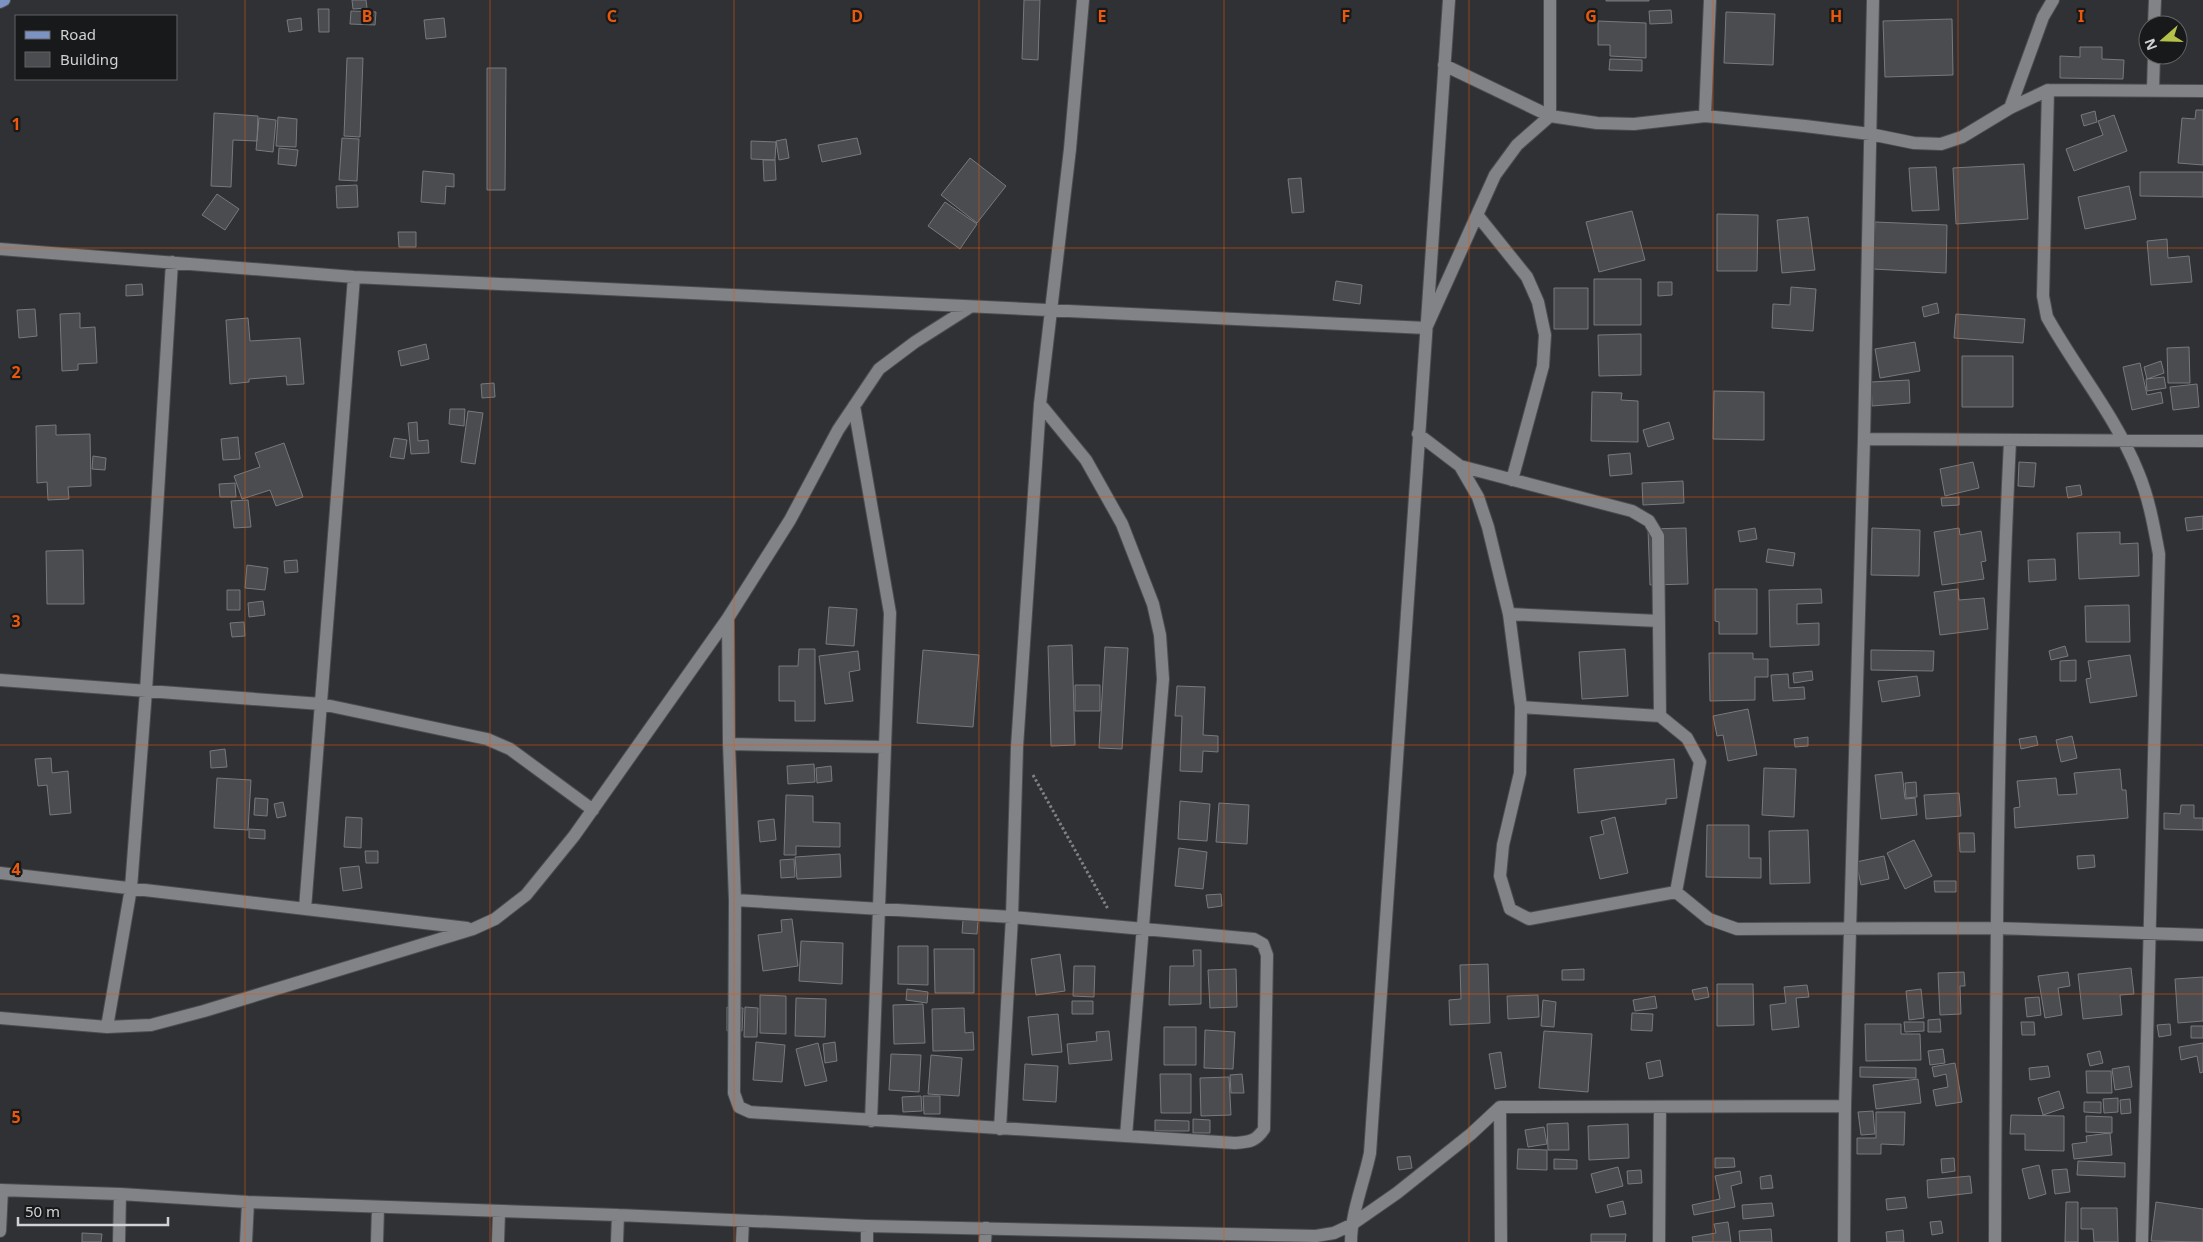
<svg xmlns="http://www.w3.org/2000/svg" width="2203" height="1242" font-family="'Noto Sans',sans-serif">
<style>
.building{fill:#4a4c50;stroke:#77797d}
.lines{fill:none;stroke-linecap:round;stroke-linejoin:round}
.minor-casing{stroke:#4b4d50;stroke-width:14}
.major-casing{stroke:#4b4d50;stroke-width:14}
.path{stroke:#808184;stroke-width:3;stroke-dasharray:2.5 2.5;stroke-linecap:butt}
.minor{stroke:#818387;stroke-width:12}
.major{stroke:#7c92c2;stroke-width:12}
.grid{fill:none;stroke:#e8590c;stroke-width:1;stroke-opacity:0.55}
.grid-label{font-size:16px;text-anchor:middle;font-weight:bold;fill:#e8590c;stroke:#18191a;stroke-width:4.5;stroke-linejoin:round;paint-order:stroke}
</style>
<rect width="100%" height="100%" fill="#2f3134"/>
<path class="building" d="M352 0H366L367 8 353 9Z
M1024 0H1040L1038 60 1022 59Z
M1606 0H1649V1H1606Z
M318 9H329V32H319Z
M1671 10 1672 23 1650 24 1649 11Z
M351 11 376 12 375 25 350 24Z
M1726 12 1775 14 1773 65 1724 63Z
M301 18 302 30 289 32 287 20Z
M444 18 446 37 426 39 424 20Z
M1952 19 1953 75 1885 77 1883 21Z
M1598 21 1646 23V58L1610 56V45H1598Z
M2080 47H2102V59L2124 60 2123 79 2060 78V56L2080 57Z
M347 58H363L360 137 344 136Z
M1610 59 1642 60V71L1609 70Z
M487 68H506L505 190H487Z
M2196 110H2203V165L2178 163 2182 118 2195 119Z
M2095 111 2097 122 2084 126 2081 115Z
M214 113 258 116 257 141 233 140 231 187 211 186Z
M2114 115 2127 151 2074 171 2066 149 2103 135 2098 121Z
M278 117 297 119 296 147 276 146Z
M259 118 276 120 273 152 256 150Z
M342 138 359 139 357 181 339 180Z
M857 138 861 154 822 162 818 145Z
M786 139 789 158 779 160 776 141Z
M751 141 776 142 775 160 751 159Z
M279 148 298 150 296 166 278 164Z
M970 158 1006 186 977 223 941 195Z
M763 160H775L776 180 764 181Z
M2024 164 2028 219 1956 224 1953 168Z
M1936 167 1939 210 1912 211 1909 168Z
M423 171 454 174V187L446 186 445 204 421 202Z
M2140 172H2203V197L2140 196Z
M1301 178 1304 212 1292 213 1288 179Z
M357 185 358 207 337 208 336 186Z
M2129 186 2136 219 2085 229 2078 197Z
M217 194 239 209 225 230 202 215Z
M945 202 977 224 960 249 928 226Z
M1632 211 1645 260 1599 272 1586 222Z
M1717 214 1758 215 1757 271H1717Z
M1808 217 1815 270 1782 273 1777 220Z
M1875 222 1947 225 1946 273 1873 269Z
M398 232H416V247H399Z
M2167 239 2168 258 2189 256 2192 282 2151 285 2147 241Z
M1594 279H1641V325H1594Z
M1336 281 1362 285 1360 304 1333 300Z
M1658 282H1672V295L1658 296Z
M142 284 143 295 126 296V285Z
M1791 287 1816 289 1813 331 1772 328 1773 304 1790 305Z
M1554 288H1588V329H1554Z
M1937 303 1939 313 1924 317 1922 307Z
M35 309 37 336 19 338 17 310Z
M80 313V328L95 327 97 363 78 364V370L62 371 60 314Z
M1956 314 2025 319 2023 343 1954 338Z
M248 318 250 341 300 338 304 384 287 385 286 376 249 379V382L230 384 226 320Z
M1641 334V375L1599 376 1598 335Z
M1915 342 1920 371 1880 378 1875 349Z
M426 344 429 359 401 366 398 351Z
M2189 347 2190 383H2168L2167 348Z
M1962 356H2013V407H1962Z
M2161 361 2164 373 2147 379 2144 367Z
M2140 363 2147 395 2161 392 2163 403 2132 410 2123 367Z
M2164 377 2166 388 2147 391 2146 379Z
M1909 380 1910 403 1872 406 1871 382Z
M494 383 495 397 482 398 481 384Z
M2197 384 2199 407 2173 410 2170 387Z
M1714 391 1764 392V440L1713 439Z
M1592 392 1622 393 1621 400 1638 401V442L1591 441Z
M450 409H465L464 426 449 424Z
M468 411 483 413 475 464 461 462Z
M417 422 418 441 428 440 429 453 411 454 408 423Z
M1669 422 1674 439 1648 447 1643 430Z
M56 425V435L90 434 91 486 68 487 69 499 48 500 47 482 37 483 36 426Z
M238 437 240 459 223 460 221 439Z
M394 438 407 440 404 459 390 457Z
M284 443 303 497 276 506 270 490 242 499 234 476 260 467 255 453Z
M1630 453 1632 474 1610 476 1608 455Z
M93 456 106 458 105 470 92 469Z
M1973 462 1979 488 1945 496 1940 469Z
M2019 462 2036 463 2034 487 2018 486Z
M1683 481 1684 503 1643 505 1642 483Z
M235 483 236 497H220L219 484Z
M2080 485 2082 495 2068 498 2066 487Z
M1959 497V505L1942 506 1941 498Z
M248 500 251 527 234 528 231 501Z
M2203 516V529L2187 531 2185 518Z
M1686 528 1688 584 1650 585 1648 529Z
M1755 528 1757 539 1740 542 1738 531Z
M1872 528 1920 530 1919 576 1871 575Z
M1959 528 1960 535 1981 531 1986 561 1981 562 1984 579 1942 585 1934 532Z
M2120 532V544L2138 543 2139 576 2079 579 2077 533Z
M1768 549 1795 553 1793 566 1766 562Z
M83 550 84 604H47L46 551Z
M2055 559 2056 580 2029 582 2028 560Z
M297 560 298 572 285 573 284 561Z
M247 565 268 568 265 590 245 588Z
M1715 589H1757V634H1719V622L1715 621Z
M1821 589 1822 603 1797 604V624L1819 623V645L1770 647 1769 590Z
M1958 589 1959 600 1984 598 1988 629 1940 635 1934 592Z
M227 590H240V610H227Z
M263 601 265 615 249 617 248 603Z
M2129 605 2130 642H2086L2085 606Z
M829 607 857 609 854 646 826 644Z
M244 622 245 636 232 637 230 623Z
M1072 645 1075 745 1051 746 1048 646Z
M2065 646 2068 656 2051 660 2049 651Z
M1105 647 1128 648 1122 749 1099 748Z
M799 649H815V721H795V701H779V666H798Z
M1625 649 1628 696 1582 699 1579 652Z
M923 650 979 655 973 727 917 723Z
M1871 650 1934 651 1933 671 1871 670Z
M858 651 860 670 849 672 853 701 825 704 819 656Z
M1709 653H1753V659H1768V677H1755V700L1710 701Z
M2130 655 2137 696 2090 703 2086 679 2091 678 2088 661Z
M2076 660V681H2060V661Z
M1812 671 1813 680 1794 683 1793 673Z
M1788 674 1789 688 1804 687 1805 699 1773 701 1771 675Z
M1917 676 1920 696 1882 702 1878 681Z
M1075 685H1100V711H1075Z
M1177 686 1205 687 1203 735 1218 736V752L1203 751 1202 772 1180 771 1182 716H1175Z
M1748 709 1757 755 1728 761 1723 735 1717 736 1713 716Z
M2036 736 2038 745 2021 749 2019 739Z
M2072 736 2077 758 2061 762 2056 740Z
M1808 737V746L1795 747 1794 739Z
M225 749 227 767 211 768 210 751Z
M51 758 52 773 68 771 71 813 50 815 47 785 38 786 35 759Z
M1674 759 1677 798 1666 799V804L1578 813 1574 769Z
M814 764 815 782 788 784 787 766Z
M831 766 832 781 817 783 816 768Z
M1764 768 1796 769 1794 817 1762 815Z
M2120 769 2122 790H2126L2128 818 2015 828 2014 808 2020 807 2017 781 2056 778 2058 795 2077 794 2074 773Z
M1902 772 1905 799 1915 798 1917 815 1881 819 1875 775Z
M217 778 251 780 248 830 214 828Z
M1916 782 1917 797 1906 798 1905 783Z
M1959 793 1961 816 1926 819 1924 795Z
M786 795 813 796V822L840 823V847L796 846V855H784Z
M255 798 268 799 267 816 254 815Z
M1180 801 1210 804 1207 841 1178 839Z
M283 802 286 816 277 818 274 804Z
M1219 803 1249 805 1247 844 1216 842Z
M2181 805H2194V818H2203V830L2164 829V813L2180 814Z
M346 817 362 818 361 848 344 847Z
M1615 817 1628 873 1600 879 1590 837 1604 834 1601 821Z
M774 819 776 840 760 842 758 821Z
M1707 825H1749V858H1761V878L1706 877Z
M249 829 265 830V839L249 838Z
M1808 830 1810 883 1770 884 1769 831Z
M1959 833H1974L1975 852H1960Z
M1914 840 1932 876 1905 889 1887 853Z
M1179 848 1207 852 1203 889 1175 886Z
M365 851H378V863H366Z
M840 854 841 877 797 879 795 857Z
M2094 855 2095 867 2078 869 2077 856Z
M1884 856 1889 879 1861 885 1856 862Z
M794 859 795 877 781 878 780 860Z
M359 866 362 888 343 891 340 868Z
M1934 881H1956V892H1935Z
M1221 894 1222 906 1208 908 1206 895Z
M792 919 798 966 763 971 758 935 782 932 781 920Z
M963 920 978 921 977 934 962 933Z
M801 941 843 943 842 984 799 981Z
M898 946H928V985L898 984Z
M934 949H974V993H935Z
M1193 950H1201V1004L1169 1005 1170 966H1194Z
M1060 954 1065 991 1036 995 1031 959Z
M1488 964 1490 1023 1450 1025 1449 1000 1461 999 1460 965Z
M1074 966H1095L1094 997 1073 996Z
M2131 968 2134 994 2120 995 2122 1015 2083 1019 2078 974Z
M1236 969 1237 1007 1210 1008 1208 970Z
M1584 969V980H1562V970Z
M1964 972 1965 986H1960L1961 1014 1940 1015 1938 973Z
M2068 972 2070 986 2058 988 2062 1015 2045 1018 2038 976Z
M2203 977V1021L2178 1023 2175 979Z
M1717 984H1753L1754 1025 1717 1026Z
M1807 985 1809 997 1796 998 1799 1027 1772 1030 1770 1005 1786 1003 1784 987Z
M1707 987 1709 997 1695 1000 1692 990Z
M907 989 928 992 927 1003 906 1000Z
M1921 989 1924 1018 1909 1020 1906 991Z
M760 995 786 996V1034L760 1033Z
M1538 995 1539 1017 1508 1019 1507 996Z
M1655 996 1657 1008 1635 1011 1633 1000Z
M2039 997 2041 1015 2027 1017 2025 998Z
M796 998 826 999 825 1037 795 1036Z
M1543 1000 1556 1002 1554 1027 1541 1026Z
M1072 1001H1093V1014H1072Z
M923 1004 925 1043 894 1044 893 1005Z
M727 1007 743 1008 742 1031H727Z
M745 1007 758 1008 757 1037H744Z
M964 1008 965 1033 973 1032 974 1050 933 1051 932 1009Z
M1632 1013 1653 1014 1652 1031 1631 1030Z
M1058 1014 1062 1052 1032 1055 1028 1017Z
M1940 1019 1941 1032H1928V1020Z
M1904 1022H1924V1031L1905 1032Z
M2021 1022H2034L2035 1035H2022Z
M1865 1024H1901V1034H1920L1921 1060 1866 1061Z
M2170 1024 2171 1035 2159 1037 2157 1025Z
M2191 1026H2203V1038H2191Z
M1164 1027H1196V1065H1164Z
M1205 1030 1235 1032 1233 1069 1204 1068Z
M1109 1031 1112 1060 1069 1064 1067 1044 1097 1041 1096 1032Z
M1544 1031 1592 1034 1588 1092 1539 1088Z
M756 1042 785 1045 782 1082 753 1080Z
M835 1042 837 1061 825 1063 823 1044Z
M818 1043 827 1081 805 1086 796 1049Z
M2203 1043V1072L2200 1073 2197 1056 2181 1060 2179 1047Z
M1943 1049 1945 1063 1930 1065 1928 1051Z
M2100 1051 2103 1063 2090 1066 2087 1054Z
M1501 1052 1506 1087 1495 1089 1489 1054Z
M891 1054 921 1055 919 1092 889 1090Z
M931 1055 962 1058 959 1096 928 1094Z
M1660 1060 1663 1076 1649 1079 1646 1063Z
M1955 1063 1962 1102 1936 1106 1933 1090 1948 1087 1946 1074 1934 1077 1932 1067Z
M1025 1064 1058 1066 1056 1102 1023 1100Z
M2048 1066 2050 1077 2030 1080 2029 1068Z
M2129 1066 2132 1087 2115 1090 2112 1069Z
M1860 1067 1916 1068V1078L1860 1077Z
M2086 1071H2111L2112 1093H2087Z
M1160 1074H1191V1113H1161Z
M1242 1074 1244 1093H1231L1230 1075Z
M1229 1077 1231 1115 1201 1116 1200 1078Z
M1918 1079 1921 1103 1876 1109 1873 1085Z
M2059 1091 2064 1108 2043 1115 2038 1098Z
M921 1096 922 1111 903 1112 902 1097Z
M923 1096H940V1114H924Z
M2118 1098V1112L2104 1113 2103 1099Z
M2130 1099 2131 1113 2121 1114 2120 1100Z
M2084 1102H2101V1113L2084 1112Z
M1873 1111 1875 1134 1861 1135 1858 1112Z
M1876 1112H1905L1904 1145 1881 1144V1154H1857V1138H1876Z
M2011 1115 2064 1116V1151L2025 1150V1134H2010Z
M2086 1116 2112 1117V1133L2086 1132Z
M1193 1119 1210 1120V1133H1193Z
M1155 1120 1189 1121V1131H1155Z
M1568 1123 1569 1150H1548L1547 1124Z
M1628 1124 1629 1158 1589 1160 1588 1126Z
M1544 1127 1547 1144 1528 1147 1525 1130Z
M2110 1133 2112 1155 2074 1159 2072 1144 2087 1142 2086 1136Z
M1518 1149 1547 1150V1170L1517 1169Z
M1410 1156 1412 1168 1399 1170 1397 1157Z
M1715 1158H1734L1735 1167 1715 1168Z
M1954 1158 1955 1171 1942 1173 1941 1159Z
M1554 1159 1577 1160V1169H1554Z
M2078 1161 2125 1163V1177L2077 1175Z
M2039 1165 2046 1194 2029 1199 2022 1169Z
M1618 1167 1623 1186 1596 1193 1591 1174Z
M2067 1169 2070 1192 2055 1194 2052 1170Z
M1641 1170 1642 1183 1628 1184 1627 1171Z
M1740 1171 1742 1183 1731 1186 1735 1207 1694 1215 1692 1205 1720 1199 1715 1176Z
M1771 1175 1773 1188 1761 1189 1760 1177Z
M1970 1176 1972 1193 1928 1198 1927 1180Z
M1905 1197 1907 1208 1887 1210 1886 1199Z
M1623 1201 1626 1214 1610 1217 1607 1205Z
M2066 1202H2078V1242H2065Z
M2156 1202 2203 1209V1242L2151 1241Z
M1772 1203 1774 1216 1743 1219 1742 1205Z
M2081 1208H2117L2118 1242H2094L2093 1229H2081Z
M1941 1221 1943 1233 1932 1235 1930 1222Z
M1728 1222 1731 1242H1693L1692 1237 1716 1233 1714 1224Z
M1771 1229 1772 1242H1740L1739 1231Z
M1903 1230 1904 1242H1887L1886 1232Z
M82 1233 102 1234 101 1242H82Z
M1591 1234H1626L1625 1242H1591Z"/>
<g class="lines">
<defs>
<path id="minor" d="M2154 25 2155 0
M1444 65 1550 116 1597 123 1634 124 1705 116 1805 126 1870 134 1914 143 1941 144 1962 137 2010 108 2048 90 2203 91
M2048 90 2043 296 2047 317C2076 369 2116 417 2138 472 2149 498 2154 527 2159 554L2142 1242
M2153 90 2154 55
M2010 108 2043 17 2053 0
M1705 116 1710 0
M1478 216 1527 277 1538 302 1545 335 1543 366 1512 480
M0 249 354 277 1426 328 1495 175 1517 145 1550 116V0
M1040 404 1086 460 1122 524 1153 604 1160 635 1163 679 1126 1136
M854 406 890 613 871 1121
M1418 434 1460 466 1478 497 1488 527 1509 614 1521 707 1520 773 1503 845 1500 876 1510 909 1529 919 1676 892 1709 919 1737 929 1996 928 2203 935
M1864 439 2203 441
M1460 466 1632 511 1649 521 1658 536 1660 716
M1509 614 1659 621
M728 618 729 744 735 900 734 1093 739 1107 750 1112 1235 1143C1250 1142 1256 1141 1264 1129L1267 955 1263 944 1254 939 1012 917 735 900
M0 680 321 704 487 739 510 749 593 810
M1521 707 1660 716 1687 738 1700 762 1676 892
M729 744 885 747
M0 873 467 928
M305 909 354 277
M0 1018 107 1027 151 1025 204 1011 473 929 495 919 526 895 574 836 728 618 790 520 838 430 879 369 915 342 970 307
M107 1027 131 888 146 691 172 262
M1500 1107 1501 1242
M1000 1129 1012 917 1017 747 1040 404 1070 149 1083 0
M0 1190 120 1194 248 1202 618 1215 867 1226 1316 1236 1334 1233 1351 1225 1397 1193 1471 1134 1500 1107 1845 1106
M0 1231 2 1190
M119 1242 120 1194
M246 1242 248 1202
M377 1242 378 1207
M498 1242 499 1211
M617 1242 618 1215
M742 1242 743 1221
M867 1242V1226
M985 1242 986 1228
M1351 1242C1351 1213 1364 1182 1370 1153L1449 0
M1659 1242 1660 1108
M1844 1242 1845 1106 1864 439 1873 0
M1995 1242C1996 975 1997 707 2010 441"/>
<path id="major" d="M0 2 4 0"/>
</defs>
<use href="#minor" class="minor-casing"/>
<use href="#major" class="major-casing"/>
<path class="path" d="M1033 775 1108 909"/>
<use href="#minor" class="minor"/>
<use href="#major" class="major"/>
</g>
<path class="grid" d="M245 0V1242M490 0V1242M734 0V1242M979 0V1242M1224 0V1242M1469 0V1242M1713 0V1242M1958 0V1242M0 248H2203M0 497H2203M0 745H2203M0 994H2203"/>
<g class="grid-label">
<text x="367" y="22">B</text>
<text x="612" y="22">C</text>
<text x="857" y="22">D</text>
<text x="1102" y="22">E</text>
<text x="1346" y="22">F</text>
<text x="1591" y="22">G</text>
<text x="1836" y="22">H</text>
<text x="2081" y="22">I</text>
<text x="16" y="130">1</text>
<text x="16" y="378">2</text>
<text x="16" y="627">3</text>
<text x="16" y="875">4</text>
<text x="16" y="1123">5</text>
</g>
<rect x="15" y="15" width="162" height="65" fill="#18191a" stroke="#626364"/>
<rect x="25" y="31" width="25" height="8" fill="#7c92c2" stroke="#626364"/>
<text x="60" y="40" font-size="15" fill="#d1d2d4">Road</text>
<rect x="25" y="52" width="25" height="15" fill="#4a4c50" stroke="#626364"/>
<text x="60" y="65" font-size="15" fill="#d1d2d4">Building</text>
<g transform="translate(2163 40) rotate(250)"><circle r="24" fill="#18191a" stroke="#626364"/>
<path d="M0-4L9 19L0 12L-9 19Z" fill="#b5c249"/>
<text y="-8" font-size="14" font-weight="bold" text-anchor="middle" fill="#d1d2d4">N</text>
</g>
<path d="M18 1217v8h150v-8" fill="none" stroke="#d1d2d4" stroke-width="2.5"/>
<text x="25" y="1217" font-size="15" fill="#d1d2d4" stroke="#18191a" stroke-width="4" paint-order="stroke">50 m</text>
</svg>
